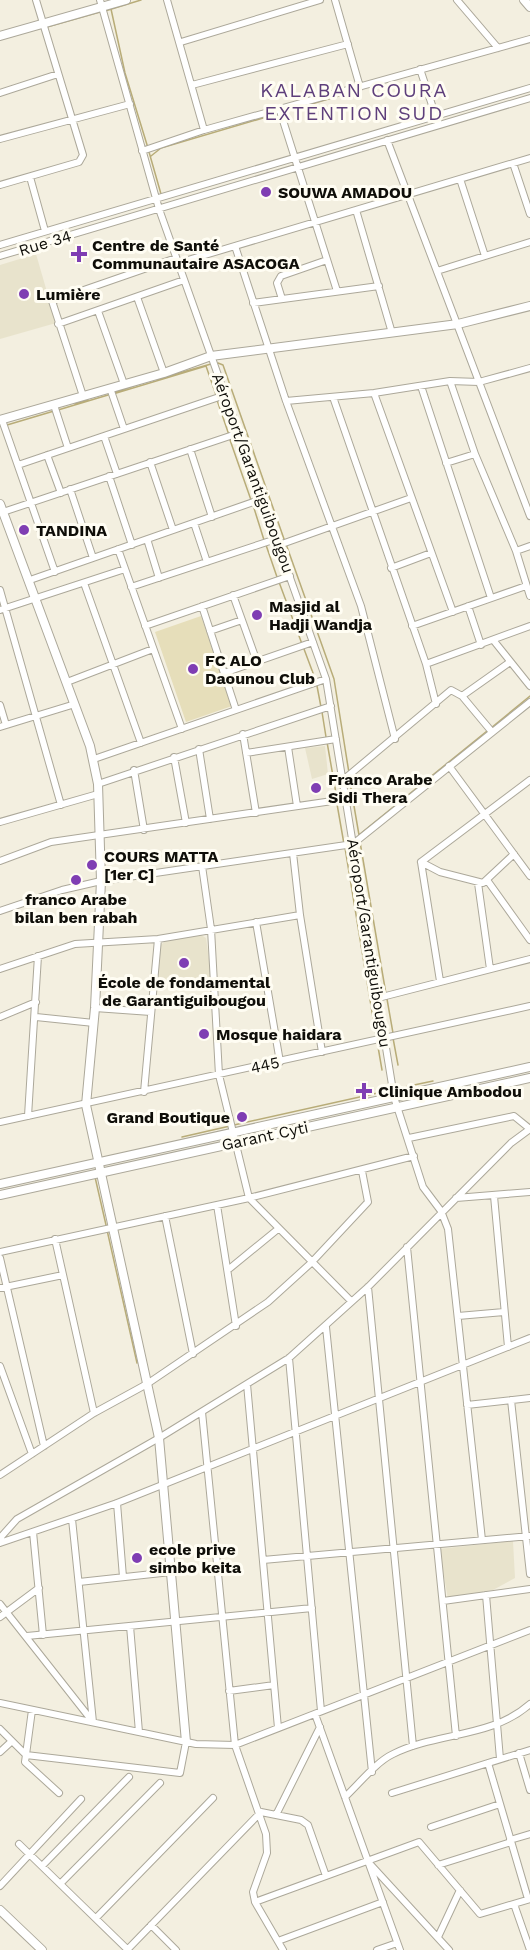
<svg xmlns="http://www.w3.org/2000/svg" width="530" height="1950" font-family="'Work Sans',sans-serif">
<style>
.built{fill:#e8e3cc}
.green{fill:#e6deba}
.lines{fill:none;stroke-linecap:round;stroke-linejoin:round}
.stream{stroke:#b8ac78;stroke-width:1.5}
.minor-casing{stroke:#aca89a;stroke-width:8}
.tertiary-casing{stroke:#aca89a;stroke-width:10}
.secondary-casing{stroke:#aca89a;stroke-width:10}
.minor{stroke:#fff;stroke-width:6}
.tertiary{stroke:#fff;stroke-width:8}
.secondary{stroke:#fff;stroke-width:8}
.poi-dot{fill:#7f3eb3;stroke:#fffdf3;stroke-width:2}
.labels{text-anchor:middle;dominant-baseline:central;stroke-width:6;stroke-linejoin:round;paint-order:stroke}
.poi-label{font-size:16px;font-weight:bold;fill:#0f0e09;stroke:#fffdf3;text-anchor:start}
.street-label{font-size:16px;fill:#0f0e09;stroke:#fffdf3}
.quarter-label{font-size:20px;letter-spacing:1.5px;fill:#5e3f7b;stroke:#fffdf3}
</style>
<rect width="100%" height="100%" fill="#f3efe0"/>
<path class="built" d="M36 254 56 323 0 339V265Z
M325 746 328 774 312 779 305 748Z
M201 935 206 938 213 986 157 981 161 945 165 941Z
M513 1541 515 1578 493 1590 448 1599 439 1549Z"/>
<path class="green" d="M201 616 232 706 186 722 155 632Z"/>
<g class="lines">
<path class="stream" d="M111 9 125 73 148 148
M105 11 141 0
M47 27 100 12
M284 112 349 93
M149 152 161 194
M151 156 161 148 280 113
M218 363 223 365 284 539
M158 379 211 364
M115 392 145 382
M113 394 206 366 216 395
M217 400 229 435
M75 404 88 400
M58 410 108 395
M7 425 54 411
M230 440 251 500
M253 505 264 540
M286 544 334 679 349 773
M266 545 277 577
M279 582 302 644
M304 649 316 681
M317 686 321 707
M322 712 326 737
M491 728 530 696
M327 742 337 799
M349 777 359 835
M337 804 344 844
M360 834 487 731
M360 842 386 994
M345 848 376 1036
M387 999 393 1033
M393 1038 398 1065
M377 1041 382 1070
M395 1089 433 1081
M234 1125 391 1090
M182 1137 230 1126
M95 1177 106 1225
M107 1230 137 1363"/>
<defs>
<path id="minor" d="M100 0 159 209 326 679 394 1097 423 1187 441 1211 448 1229 482 1540
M167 0 204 130
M335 0 360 87
M457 0 498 48
M181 42 320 0
M420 69 438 123
M192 85 348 44
M0 93 58 74
M280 111 337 291
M0 139 130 104
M387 140 530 516
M142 151 204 130 530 39
M513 163 530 214
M30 177 45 231
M460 179 485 256
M0 185 79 162 83 155 36 0
M356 210 392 333
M0 245 530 88
M235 246 286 401 361 606 395 739
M0 256 530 98
M178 263 530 158
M437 271 530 242
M137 297 164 373
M282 299 277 283 281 276 327 260
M253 303 379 286
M98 311 124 384
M58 324 184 280
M450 381 475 454
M421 386 491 598
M110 388 124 429
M374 393 453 612
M83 396 52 301 176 258
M333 397 426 664 436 704
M286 401 374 393 450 381 479 382 530 368
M54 405 68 448
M2 420 55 572
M104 436 117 474
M190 449 212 517
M47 455 61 493
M150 462 173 530
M446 463 475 454 516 551 530 596
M18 465 225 395
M109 476 132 545
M70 489 93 558
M3 512 239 433
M194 523 207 562
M147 539 159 578
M279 545 411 498
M118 549 182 729
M516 551 530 546
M391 568 431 553
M30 580 262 499
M84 583 141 743
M131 587 276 539
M0 590 61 805
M233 595 257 662
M202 606 236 710
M468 606 481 645
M0 610 125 569
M145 626 290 576
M412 626 526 586
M210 631 242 620
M494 641 530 686
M426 664 530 626
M224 673 313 642
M67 682 153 649
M462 696 510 662
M0 705 6 725
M0 727 75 704
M243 734 256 813
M288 747 297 806
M199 749 210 819
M246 753 336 739
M174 757 186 823
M94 759 326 679
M449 766 530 876
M134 770 144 830
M343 780 451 690 462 696 492 732
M98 784 331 706
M0 822 98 794
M293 853 300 915 322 1052
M0 861 51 842 346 799
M421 862 530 780
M421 862 440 981
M421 862 440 872 483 883 514 854
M202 866 211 929 219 1075 249 1198 351 1301
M487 880 530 940
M478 883 490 969
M0 911 62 890 101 881 353 844 530 702
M256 922 280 1062
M0 969 75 944 158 939 300 915
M378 998 530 959
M95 1008 151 1012
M0 1017 36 1002
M36 1017 94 1023
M144 1092 158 939
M28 1116 38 956
M0 1122 530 1006
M409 1138 514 1116 530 1129
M494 1196 508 1347
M456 1198 530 1192
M217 1205 236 1326
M165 1216 193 1354
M55 1239 94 1413
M407 1247 456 1736
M0 1252 249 1198 414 1156
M0 1258 44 1446
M229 1269 278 1229
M368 1287 413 1746
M0 1288 63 1275
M458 1316 504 1312
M326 1327 372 1772
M289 1358 321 1711
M0 1366 32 1454
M247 1384 278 1728
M511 1400 530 1574
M467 1405 530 1398
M202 1412 235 1745 266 1834 267 1853 253 1892 255 1902 283 1950
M0 1475 94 1413 147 1384 268 1302 311 1263 368 1202 362 1171
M117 1503 123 1577
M72 1519 93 1722
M33 1532 43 1635
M0 1538 17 1519 159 1438 289 1358 368 1287 511 1143 530 1129
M0 1543 117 1503 530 1338
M263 1560 530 1536
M79 1582 171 1572
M486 1595 500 1759
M443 1601 530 1589
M0 1604 93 1722
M0 1617 39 1588
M130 1626 139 1732
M27 1636 312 1608
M229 1691 274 1685
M0 1703 196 1744 235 1745 530 1630
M32 1710 25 1762 59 1793
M315 1714 400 1950
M0 1729 26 1755 180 1773 186 1742
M0 1752 12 1741
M519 1753 530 1790
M488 1763 528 1899
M392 1793 530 1750
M345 1797C359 1784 376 1762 393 1754 437 1732 492 1738 530 1704
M261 1812 301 1820 308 1825 326 1876
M276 1815 320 1727
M431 1827 500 1804
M510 1840 530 1834
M19 1844 128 1950
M370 1864 449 1950
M438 1865 511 1842
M42 1866 129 1777
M60 1884 160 1783
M0 1886 81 1799
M255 1902 419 1842 480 1914 530 1899
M514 1904 530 1950
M96 1918 213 1798
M151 1925 176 1950
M438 1937 460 1890
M278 1941 383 1902
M127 1950 261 1812
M377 1950 397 1943"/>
<path id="tertiary" d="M524 0 530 7
M0 36 126 0
M0 420 164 373 211 356 458 324 530 306
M0 504 90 746 98 784 101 881 95 1008 86 1105 159 1438 186 1742
M0 1910 42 1950"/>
<path id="secondary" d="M0 1184 530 1067
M0 1195 530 1078"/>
</defs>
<use href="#minor" class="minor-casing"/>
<use href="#tertiary" class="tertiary-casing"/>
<use href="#secondary" class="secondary-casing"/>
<use href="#minor" class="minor"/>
<use href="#tertiary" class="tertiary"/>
<use href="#secondary" class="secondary"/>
</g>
<g class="poi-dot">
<circle cx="266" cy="192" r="6"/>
<path d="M76 245h6v6h6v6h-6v6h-6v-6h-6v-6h6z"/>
<circle cx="24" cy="294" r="6"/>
<circle cx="24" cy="530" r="6"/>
<circle cx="257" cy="615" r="6"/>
<circle cx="193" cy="669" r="6"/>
<circle cx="316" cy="788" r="6"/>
<circle cx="92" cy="865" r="6"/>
<circle cx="76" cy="880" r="6"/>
<circle cx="184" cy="963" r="6"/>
<circle cx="204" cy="1034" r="6"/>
<path d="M361 1082h6v6h6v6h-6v6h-6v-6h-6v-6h6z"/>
<circle cx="242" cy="1117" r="6"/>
<circle cx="137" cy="1558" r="6"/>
</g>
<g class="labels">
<g class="poi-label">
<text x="278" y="192">SOUWA AMADOU</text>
<text x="92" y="245">Centre de Santé<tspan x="92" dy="18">Communautaire ASACOGA</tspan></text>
<text x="36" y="294">Lumière</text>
<text x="36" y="530">TANDINA</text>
<text x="269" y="606">Masjid al<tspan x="269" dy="18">Hadji Wandja</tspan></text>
<text x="205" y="660">FC ALO<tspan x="205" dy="18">Daounou Club</tspan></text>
<text x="328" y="779">Franco Arabe<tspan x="328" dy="18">Sidi Thera</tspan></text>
<text x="104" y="856">COURS MATTA<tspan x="104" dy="18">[1er C]</tspan></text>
<text x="76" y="899" text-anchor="middle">franco Arabe<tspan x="76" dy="18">bilan ben rabah</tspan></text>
<text x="184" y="982" text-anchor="middle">École de fondamental<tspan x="184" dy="18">de Garantiguibougou</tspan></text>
<text x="216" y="1034">Mosque haidara</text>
<text x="378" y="1091">Clinique Ambodou</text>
<text x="230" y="1117" text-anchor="end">Grand Boutique</text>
<text x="149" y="1549">ecole prive<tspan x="149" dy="18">simbo keita</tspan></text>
</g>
<g class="street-label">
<text transform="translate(45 243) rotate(-17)">Rue 34</text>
<text transform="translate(253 473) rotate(70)">Aéroport/Garantiguibougou</text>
<text transform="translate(369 943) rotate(81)">Aéroport/Garantiguibougou</text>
<text transform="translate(265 1065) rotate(-12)">445</text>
<text transform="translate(265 1136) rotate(-12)">Garant Cyti</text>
</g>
<g class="quarter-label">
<text x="354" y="90">KALABAN COURA<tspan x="354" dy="23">EXTENTION SUD</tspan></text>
</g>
</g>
</svg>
